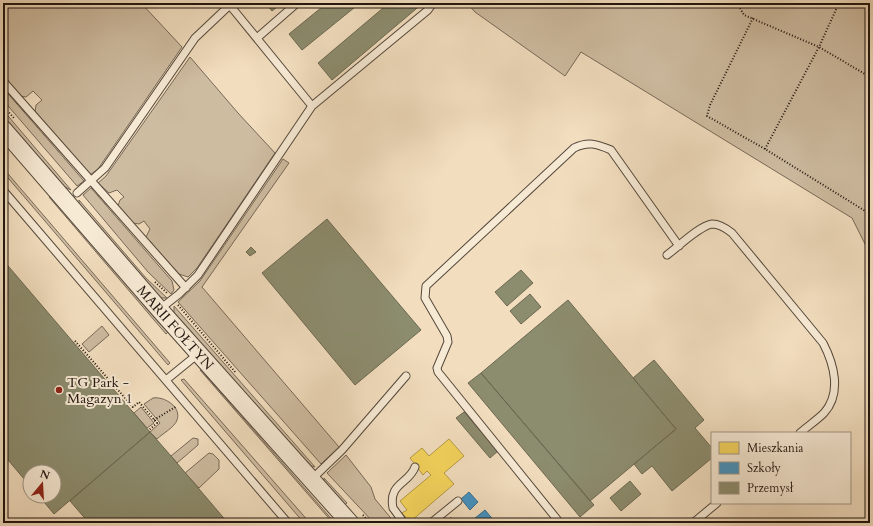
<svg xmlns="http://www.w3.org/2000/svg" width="873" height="526" font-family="Cardo,serif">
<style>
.green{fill:#cebca1;stroke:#776858}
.homes{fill:#f6d55c;stroke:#b69b45}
.schools{fill:#4393c3;stroke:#386d8d}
.industry{fill:#8c8c6e;stroke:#6c6851}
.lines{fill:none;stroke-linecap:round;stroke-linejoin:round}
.service-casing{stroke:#54473a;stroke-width:9}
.tertiary-casing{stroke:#54473a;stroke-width:19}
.path{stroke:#20150e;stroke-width:2;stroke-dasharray:1 2;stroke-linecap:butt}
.service{stroke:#f7ead5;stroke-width:7}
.tertiary{stroke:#f7ead5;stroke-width:17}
.poi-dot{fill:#8f2418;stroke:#f7ead5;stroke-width:1.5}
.labels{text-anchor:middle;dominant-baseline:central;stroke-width:4;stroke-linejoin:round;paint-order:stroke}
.street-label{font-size:14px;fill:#20150e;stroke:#f7ead5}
.poi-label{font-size:14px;fill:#20150e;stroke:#f7ead5;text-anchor:start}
</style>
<rect width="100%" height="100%" fill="#f2debf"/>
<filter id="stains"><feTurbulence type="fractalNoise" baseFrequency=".005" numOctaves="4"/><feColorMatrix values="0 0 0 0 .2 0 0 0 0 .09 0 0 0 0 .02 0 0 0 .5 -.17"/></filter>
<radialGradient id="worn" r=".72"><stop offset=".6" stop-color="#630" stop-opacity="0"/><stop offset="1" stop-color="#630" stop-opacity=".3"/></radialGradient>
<path class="green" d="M3 3H141L182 47 98 169 90 175 35 112 36 105 42 100 33 91 26 97 20 96 3 75Z
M467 3H870V254L852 218 581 52 565 76 475 12Z
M190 57 238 113 275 153 197 268 188 277 179 274 146 237 150 229 144 221 139 224 133 223 118 206 120 200 124 197 117 190 109 193 98 183 106 176Z
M3 88 84 181 77 186 3 100Z
M3 110 71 190 59 184 3 119Z
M283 159 289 163 202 287 339 447 321 464 178 302 200 281Z
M3 168 170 363 168 365 3 172Z
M91 188 172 281 174 290 171 294 148 272 83 195Z
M50 196 168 332 166 334 49 197Z
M79 200 146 278 167 298H159L79 205Z
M174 306 315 467 311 466 174 314Z
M102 326 109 335 89 352 82 344Z
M200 370H201L335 523H333Z
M184 379 310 523H304L181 380Z
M153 398C164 396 182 407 177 420 175 427 162 434 157 439L150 432 160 423 144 404Z
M141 407 154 423 147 428 134 413Z
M193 438 198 439V445L177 463 171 456Z
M209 453 213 454 219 460V469L199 488 185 473Z
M346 455 371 487 375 499 395 523H374L327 473Z
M324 478 347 503 343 506 324 483Z"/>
<path class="homes" d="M449 439 464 456 444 473 454 484 410 522 402 513 407 510 400 501 431 475 427 471 423 475 410 458 422 448 429 456Z"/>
<path class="schools" d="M469 492 478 502 470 510 461 499Z
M485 510 496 523H469Z"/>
<path class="industry" d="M265 3H282L272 11Z
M327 3H360L302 50 289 34Z
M389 3H423L332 80 318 63Z
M327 219 421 330 355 385 262 273Z
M251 247 256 252 250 256 246 252Z
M3 260 150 432 54 514 39 496H54V472H30V486L3 454Z
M521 270 533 283 507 306 495 292Z
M530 294 541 307 521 324 510 311Z
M568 300 676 429 590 501 481 373Z
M654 360 704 420 695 428 712 448V458L672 491 652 466 642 474 634 464 676 429 633 378Z
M481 373 594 505 580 517 468 383Z
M464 412 498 451 490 458 456 418Z
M150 432 171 456 228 523H89L70 501Z
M630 481 641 494 621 511 610 498Z
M821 519 825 523H817Z"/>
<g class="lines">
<defs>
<path id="service" d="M257 38 297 3
M3 81 186 288
M312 106 428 10 433 3
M3 190 288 523
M77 193 105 168 195 38 232 3
M667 255C678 247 699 226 712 224 719 224 727 229 732 233L823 343C834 364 842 393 824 413 817 420 808 426 800 433
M160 309 179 294 198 275 312 106 228 3
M166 380 198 354
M312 479 342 450 406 376
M404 523 393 508C388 483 409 484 415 467
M431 523 458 501
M560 523 438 372 437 368 448 342 447 336 425 298 426 286 574 148C588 141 597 144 611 150L679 246
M693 523 717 503"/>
<g id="tertiary">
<path id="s1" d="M3 129 159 309 350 523"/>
</g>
</defs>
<use href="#service" class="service-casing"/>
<use href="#tertiary" class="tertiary-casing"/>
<path class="path" d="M737 3 744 15 819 47 870 77
M753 18 710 105 707 116 765 149 870 214
M3 106 14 118
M765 149 819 47 839 3
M155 282 167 293
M178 305 236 373
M75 341 133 407 139 402 157 423 149 430
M154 420 177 406
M363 515 370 523
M450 518 455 523"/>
<use href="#service" class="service"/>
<use href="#tertiary" class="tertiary"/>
</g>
<circle class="poi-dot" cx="59" cy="390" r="4"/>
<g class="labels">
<g class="street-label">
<text stroke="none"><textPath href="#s1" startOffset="263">MARII FOŁTYN</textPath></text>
</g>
<g class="poi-label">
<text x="67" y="382">TG Park -<tspan x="67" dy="16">Magazyn 1</tspan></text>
</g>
</g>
<rect width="873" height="526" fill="none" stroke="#f2debf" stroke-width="16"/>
<rect x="4" y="4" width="865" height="518" fill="none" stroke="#20150e" stroke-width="2"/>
<rect x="8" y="8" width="857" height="510" fill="none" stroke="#20150e"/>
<rect x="711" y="432" width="140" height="72" fill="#f7ead5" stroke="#a19585"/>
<rect x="719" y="442" width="20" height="12" fill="#f6d55c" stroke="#a19585"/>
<text x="747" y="452" font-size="12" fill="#20150e">Mieszkania</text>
<rect x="719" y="462" width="20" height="12" fill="#4393c3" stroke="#a19585"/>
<text x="747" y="472" font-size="12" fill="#20150e">Szkoły</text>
<rect x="719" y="482" width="20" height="12" fill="#8c8c6e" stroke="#a19585"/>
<text x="747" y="492" font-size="12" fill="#20150e">Przemysł</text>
<g transform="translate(42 484) rotate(18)"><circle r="19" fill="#f7ead5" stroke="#a19585"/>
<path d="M0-3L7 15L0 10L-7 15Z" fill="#8f2418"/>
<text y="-6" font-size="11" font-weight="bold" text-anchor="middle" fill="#20150e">N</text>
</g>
<rect width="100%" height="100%" filter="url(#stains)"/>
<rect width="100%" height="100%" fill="url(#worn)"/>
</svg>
